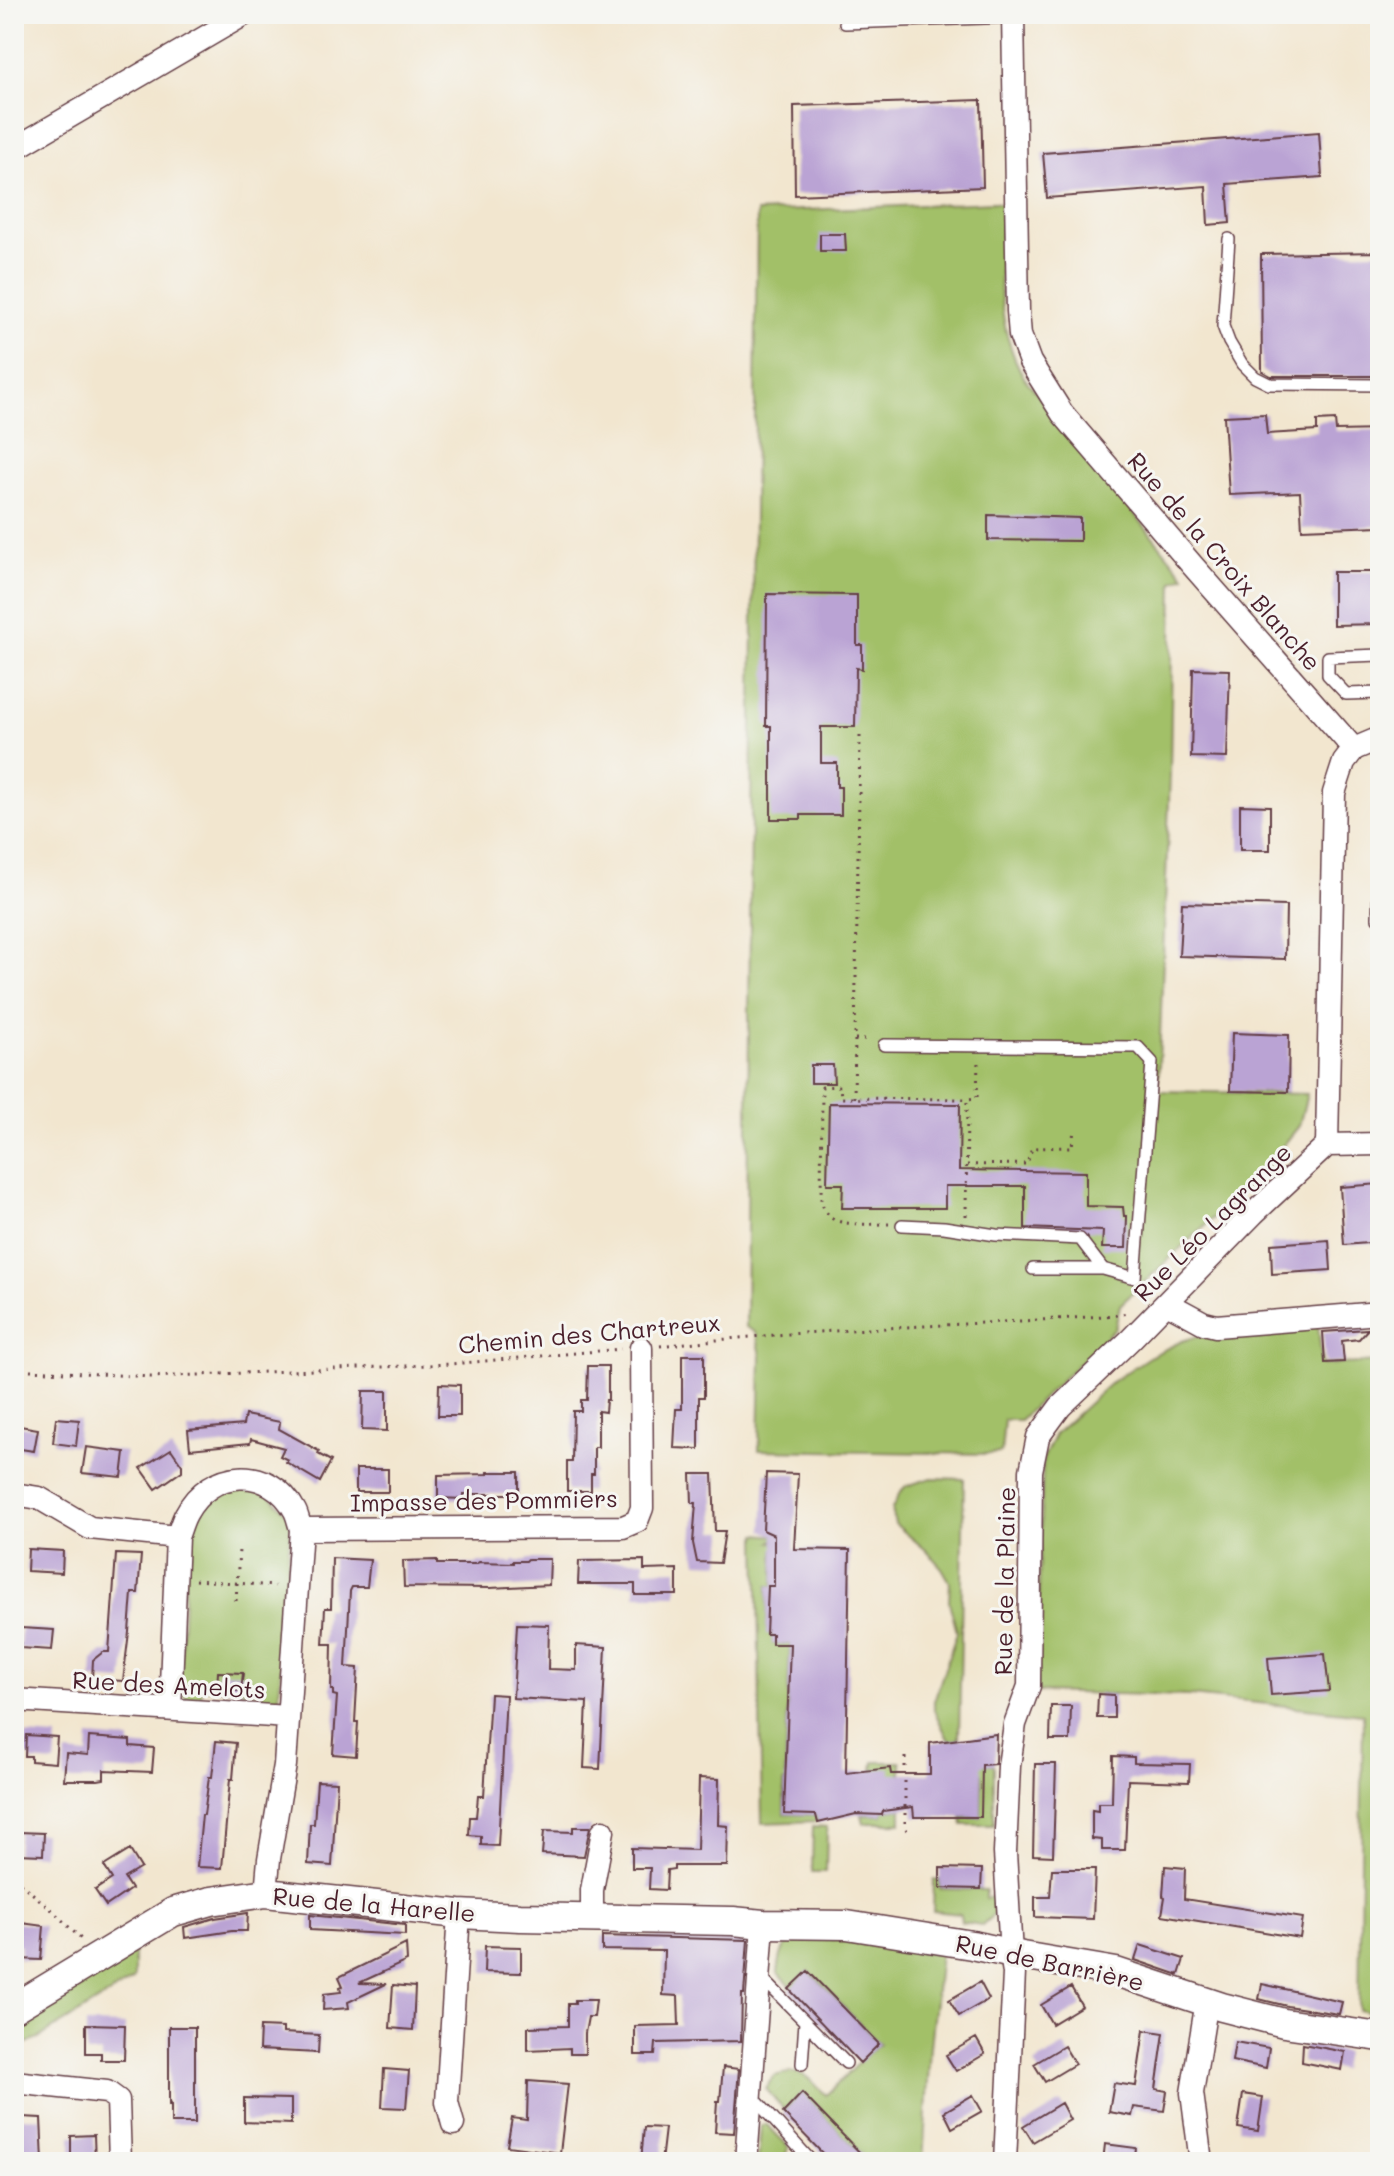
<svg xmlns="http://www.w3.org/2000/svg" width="1394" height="2176" font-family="Mali,sans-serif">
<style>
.green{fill:#a2c068;stroke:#76704a;stroke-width:2}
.building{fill:#baa3d4}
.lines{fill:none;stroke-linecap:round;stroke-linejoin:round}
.service-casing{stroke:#633d44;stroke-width:14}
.minor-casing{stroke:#633d44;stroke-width:25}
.tertiary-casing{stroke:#633d44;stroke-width:31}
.path{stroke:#633d44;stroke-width:3;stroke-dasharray:2 6;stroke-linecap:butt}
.service{stroke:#fff;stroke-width:11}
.minor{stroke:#fff;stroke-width:22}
.tertiary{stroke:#fff;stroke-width:28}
.labels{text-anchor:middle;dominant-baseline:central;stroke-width:6;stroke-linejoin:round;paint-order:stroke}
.street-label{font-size:24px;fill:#4a1f2b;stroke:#f6f6f2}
</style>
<rect width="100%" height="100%" fill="#f6f6f2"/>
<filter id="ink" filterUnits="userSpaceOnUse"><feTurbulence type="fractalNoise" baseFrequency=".0125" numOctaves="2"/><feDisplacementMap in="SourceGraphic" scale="16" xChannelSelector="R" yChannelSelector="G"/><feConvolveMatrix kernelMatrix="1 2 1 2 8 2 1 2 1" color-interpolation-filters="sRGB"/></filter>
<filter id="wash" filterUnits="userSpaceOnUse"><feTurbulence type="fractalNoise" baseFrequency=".006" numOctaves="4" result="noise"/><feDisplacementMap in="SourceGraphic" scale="32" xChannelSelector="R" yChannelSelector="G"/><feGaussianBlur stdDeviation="1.8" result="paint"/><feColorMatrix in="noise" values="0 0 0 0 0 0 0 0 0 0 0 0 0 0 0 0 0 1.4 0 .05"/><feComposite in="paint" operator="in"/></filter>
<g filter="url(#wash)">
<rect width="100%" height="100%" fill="#f2e6cf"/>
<path class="green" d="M994 202 1004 205C998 262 994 327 1025 379L1185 576 1173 581 1170 774 1158 1091 1307 1094 1299 1126 1261 1173 1120 1305 1115 1328 1020 1420H1004L1001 1453 990 1454 759 1450 761 1355 756 1333 746 1327 757 212Z
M1318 1325 1322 1365 1380 1362V2015L1359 2010 1363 1714 1191 1696 1036 1692 1043 1459 1055 1434 1113 1381 1149 1357 1182 1341 1202 1335Z
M932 1478 964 1479 959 1739 949 1741 934 1710V1701L957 1632 949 1602 950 1582 942 1568 926 1550 895 1524 892 1509 900 1492 906 1486Z
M262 1487 291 1517 279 1698 270 1705 261 1707 262 1692 202 1688 200 1703C190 1702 184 1698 179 1689L188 1530 214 1489Z
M757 1534 778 1536 771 1542 781 1543 774 1550V1586H768L767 1633 772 1634 773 1644H790L785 1776 799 1782H784V1814L817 1815 818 1821 762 1823Z
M874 1762H901V1823H864L862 1815H882L883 1811 898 1809 873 1771Z
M973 1764H994V1825H963L962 1818 981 1817 982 1774Z
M813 1826 827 1827 826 1872H812Z
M934 1880H940V1889L986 1890V1898L993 1897 994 1914 982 1925 961 1922 960 1914 933 1911Z
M794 1938 832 1939 940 1954 930 2047 923 2162H869L802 2094 785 2111 765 2089 774 2076C805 2068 804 2075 826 2095L879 2044 809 1971 792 1987 778 1972C780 1958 781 1946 794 1938Z
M134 1946V1979L35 2040 14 2048V2021Z
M766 2124 789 2147 782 2162H758L761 2125Z"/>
<g id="blocks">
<path class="building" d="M981 100 983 187 795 195 794 106Z
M1319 132 1322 177 1227 184 1230 223 1208 225 1206 186 1047 198 1043 153Z
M820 234H845L846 251H820Z
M1380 252V376H1271L1262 371 1261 254Z
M1265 414 1267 434 1317 431V421L1335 420 1336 431 1380 430V526L1302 529 1300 492 1229 495 1224 416Z
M988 515 1080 518V541L988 540Z
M1333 572H1380V624L1333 625Z
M767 594 857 595V645H862V669L856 668 855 727H821V763H837V787H841V815H801V819H771V726H766Z
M1193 669 1230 670 1227 758 1191 757Z
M1240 805 1270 806V850H1240Z
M1182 903 1286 906 1285 959 1179 956Z
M1232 1033 1289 1035 1288 1092 1230 1091Z
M811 1065H833L834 1083H811Z
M829 1103 960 1104 959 1170 1086 1172V1206L1123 1207 1124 1216H1127L1126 1248H1102L1103 1231 1025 1228V1186H945V1208H842L843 1184H827Z
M1380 1184V1242L1344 1245 1340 1187Z
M1329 1240 1331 1270 1272 1274 1271 1244Z
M1368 1329 1359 1339 1342 1341 1344 1362 1325 1363 1323 1332Z
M682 1355H704V1397H699V1449L674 1448 676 1409H682Z
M588 1366H608V1400H606L605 1412 598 1411V1447H594V1474H591V1491H567V1462H572L573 1411H581V1400H587Z
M439 1384 460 1385V1416H438Z
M363 1391H387V1431L362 1430Z
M245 1415 280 1422 279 1429 319 1451 318 1454 331 1461 320 1482 286 1462 288 1460 280 1456 284 1448 251 1439 250 1443 190 1449 188 1430 243 1425Z
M56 1418 79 1420 76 1446 53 1443Z
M14 1425 38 1429 34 1451 14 1448Z
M86 1447 125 1452 122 1477 82 1473Z
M171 1449 182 1465V1471L156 1489 141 1468Z
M356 1469H388V1492H356Z
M488 1472H519V1494H464V1499L438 1498V1475L488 1474Z
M766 1473 798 1474 794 1549 850 1550 846 1773 890 1768 891 1774H930V1743L996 1734 995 1764 982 1765 981 1817H914L913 1807 883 1811 882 1815 856 1814 818 1823 816 1815 784 1814 790 1644H772V1634H766L768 1586H774V1535L763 1530Z
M691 1474H713L715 1531H725L720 1563 697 1562 693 1543 696 1503H692Z
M28 1549 63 1551 62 1573 27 1571Z
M116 1554 141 1555 138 1593H132L129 1632 123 1681 92 1679 93 1660 103 1652H109Z
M332 1558 370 1560 367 1587H352L350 1591 346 1667 358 1668 355 1722H358L356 1756 333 1754 337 1696 333 1695V1690H331L332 1644H323L325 1608H331Z
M528 1559H550L549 1585 490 1588 404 1587 403 1561 437 1560V1564H476L479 1562 513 1563V1561H526Z
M644 1560V1570L677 1569V1595H635V1584H578L579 1561Z
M517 1624 549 1625 548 1669 576 1670V1645L606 1647 600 1769 584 1768 587 1702 513 1698Z
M21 1628 54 1630 52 1650 20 1648Z
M1325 1654 1329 1691 1271 1695 1268 1658Z
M218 1672 243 1673 241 1691 217 1689Z
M490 1694 506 1695 498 1846 481 1845V1836L469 1835 470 1817H476L478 1796H484Z
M1098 1694 1114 1695V1718H1097Z
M1051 1706H1071L1070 1740H1050Z
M26 1735 57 1737 55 1763 31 1761V1756H25Z
M89 1737 130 1740V1746L154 1748 152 1772 104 1770V1779L98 1780H64L66 1753 88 1755Z
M216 1741 236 1743 233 1779H230L222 1868 197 1867 202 1815H204L209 1777H212Z
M1113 1756 1134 1757V1763L1190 1764 1189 1782 1128 1780 1125 1850H1102V1840L1092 1839V1810L1098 1811V1803H1112Z
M1035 1764H1056L1053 1856 1033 1855Z
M699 1778 719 1779 718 1825 728 1826 727 1866H674V1869L667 1870 666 1890 649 1889 650 1868H632V1848L697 1850Z
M317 1781 337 1782 332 1866 308 1864 310 1824H314Z
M573 1827H590L584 1856 542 1854 544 1831 573 1832Z
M19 1832 44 1833 43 1855 17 1854Z
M130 1850 141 1868 124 1878 131 1889 106 1906 95 1890 112 1879 104 1866Z
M1165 1866 1185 1868 1184 1899 1303 1918 1300 1938 1162 1915 1165 1897 1163 1896Z
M940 1868 982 1869 981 1889 940 1888Z
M1052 1869H1095L1093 1919 1035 1917V1897H1050Z
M248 1913 247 1931H232L185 1938 184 1927 215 1918Z
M310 1915 405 1925V1935L310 1930Z
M14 1922 44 1926 41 1960 19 1959 21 1945 14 1944Z
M602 1936 748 1940 744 1994H742L741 2041 656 2043 655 2055H635V2026L679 2025 678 1996 663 1995 664 1951 602 1950Z
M406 1944 407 1961 359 1983 386 1984 348 2002 349 2008 323 2010 324 1994 341 1992 340 1987 343 1986 339 1977Z
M1140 1945 1184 1959 1179 1975 1135 1960Z
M485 1946 521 1947V1973L484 1972Z
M808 1971 879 2044 860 2063 789 1989Z
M980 1982 989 1999 959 2016 949 2000Z
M1262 1984 1342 2002 1339 2014 1287 2006 1259 1999Z
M393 1985 415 1987 413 2030 390 2028Z
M1071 1987 1082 2006 1052 2024 1041 2005Z
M575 2000H596L594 2017H588L585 2033V2054H570V2048L528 2050V2027L568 2026V2004H575Z
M86 2024 125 2025 124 2060H101V2053H86Z
M169 2027H195V2123H171V2104L169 2105Z
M260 2027 283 2028V2033L319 2035 318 2053 259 2050Z
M1144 2030 1164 2033 1156 2089 1167 2091 1164 2111 1134 2107 1132 2116 1109 2112 1114 2083 1136 2086Z
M976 2038 985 2054 956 2071 946 2055Z
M1235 2042 1269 2048 1266 2068 1232 2061Z
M1303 2044 1345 2052 1342 2070 1302 2062Z
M1064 2046 1075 2064 1045 2082 1034 2064Z
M723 2067 739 2069 734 2133 715 2132 717 2101H720Z
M384 2069 409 2071 406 2108 382 2107Z
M528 2081 568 2084 560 2153 507 2146 512 2118 527 2120Z
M802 2093 869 2162H831L783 2113Z
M1243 2094 1263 2097 1258 2131 1238 2128Z
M973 2095 982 2111 952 2128 944 2112Z
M244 2098 291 2099V2124L244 2122Z
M1061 2103 1070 2120 1033 2142 1023 2126Z
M22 2117 41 2118 43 2162H19Z
M644 2127 665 2128 661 2162H641Z
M94 2135 95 2162H71V2136Z
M1105 2144 1136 2148 1134 2162H1103Z"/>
</g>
</g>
<g filter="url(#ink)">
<use href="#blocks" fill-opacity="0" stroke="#633d44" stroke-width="2"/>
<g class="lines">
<defs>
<path id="service" d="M845 23 1013 17
M1229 239 1223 326 1229 342 1242 364 1255 377 1269 384 1380 385
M1380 655 1328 657V675L1346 694 1380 693
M1378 918 1380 859
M884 1045 1138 1047 1152 1062 1135 1278 1103 1269H1033
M902 1225 944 1227 996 1235 1080 1239 1103 1269
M759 1975 846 2063
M802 2064 805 2022
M753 2097 812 2162"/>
<path id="minor" d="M1013 14 1018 311 1020 335 1030 362 1062 413 1193 566 1354 749 1344 762 1334 793 1327 1145
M14 149 245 14
M1354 749 1380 738
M1167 1303 1204 1323 1216 1326 1380 1313
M14 1494 39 1498 90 1528 177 1537
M301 1529 623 1527 637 1521 642 1508 641 1348
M14 1700 288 1717
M170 1709 177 1537C180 1530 182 1521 186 1514 210 1468 270 1464 295 1511 298 1517 299 1524 301 1529L285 1765 269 1859 266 1893
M592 1918V1890L603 1831
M14 2082 107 2092 118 2100 120 2162
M453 2124 447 2102 459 1914
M746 2162 763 1924
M1005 2162 1014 1973 1011 1954 1005 1853 1009 1766 1015 1724 1029 1686 1031 1471 1038 1437 1060 1407 1131 1339 1254 1213 1327 1145 1380 1144
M1201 2162 1192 2093 1207 2001"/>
<path id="tertiary" d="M14 2008 173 1912 211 1901 266 1893 459 1914 520 1917 733 1921 763 1924 847 1925 972 1945 1022 1956 1116 1972 1222 2007 1284 2023 1380 2037"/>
</defs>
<use href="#service" class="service-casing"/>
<use href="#minor" class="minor-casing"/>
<use href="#tertiary" class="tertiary-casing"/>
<path class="path" d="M855 1039H871
M854 1098 860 736
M967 1165 1027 1164 1032 1148 1072 1147 1074 1129
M966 1216 967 1099 977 1098 978 1061
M889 1224C874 1224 845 1226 833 1219 827 1215 824 1208 821 1202L822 1087 840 1086 841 1098 967 1099
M660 1346C812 1328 965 1326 1117 1315L1127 1313
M14 1369 151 1377 451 1364 621 1349
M195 1580 275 1586
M236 1601 239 1550
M905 1757V1828L909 1832
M14 1878 52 1910 82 1940"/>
<use href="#service" class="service"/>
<use href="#minor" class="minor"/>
<use href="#tertiary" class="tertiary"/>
</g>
</g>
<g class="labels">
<g class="street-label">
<text transform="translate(1225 561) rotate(49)">Rue de la Croix Blanche</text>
<text transform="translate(1212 1222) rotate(-45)">Rue Léo Lagrange</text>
<text transform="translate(589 1333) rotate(-5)">Chemin des Chartreux</text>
<text transform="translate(484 1500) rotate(-1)">Impasse des Pommiers</text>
<text transform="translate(1004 1581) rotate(-89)">Rue de la Plaine</text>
<text transform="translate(169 1684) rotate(3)">Rue des Amelots</text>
<text transform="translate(374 1904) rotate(5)">Rue de la Harelle</text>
<text transform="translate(1050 1962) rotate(12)">Rue de Barrière</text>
</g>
</g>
<rect width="1394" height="2176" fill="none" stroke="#f6f6f2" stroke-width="48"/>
</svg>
